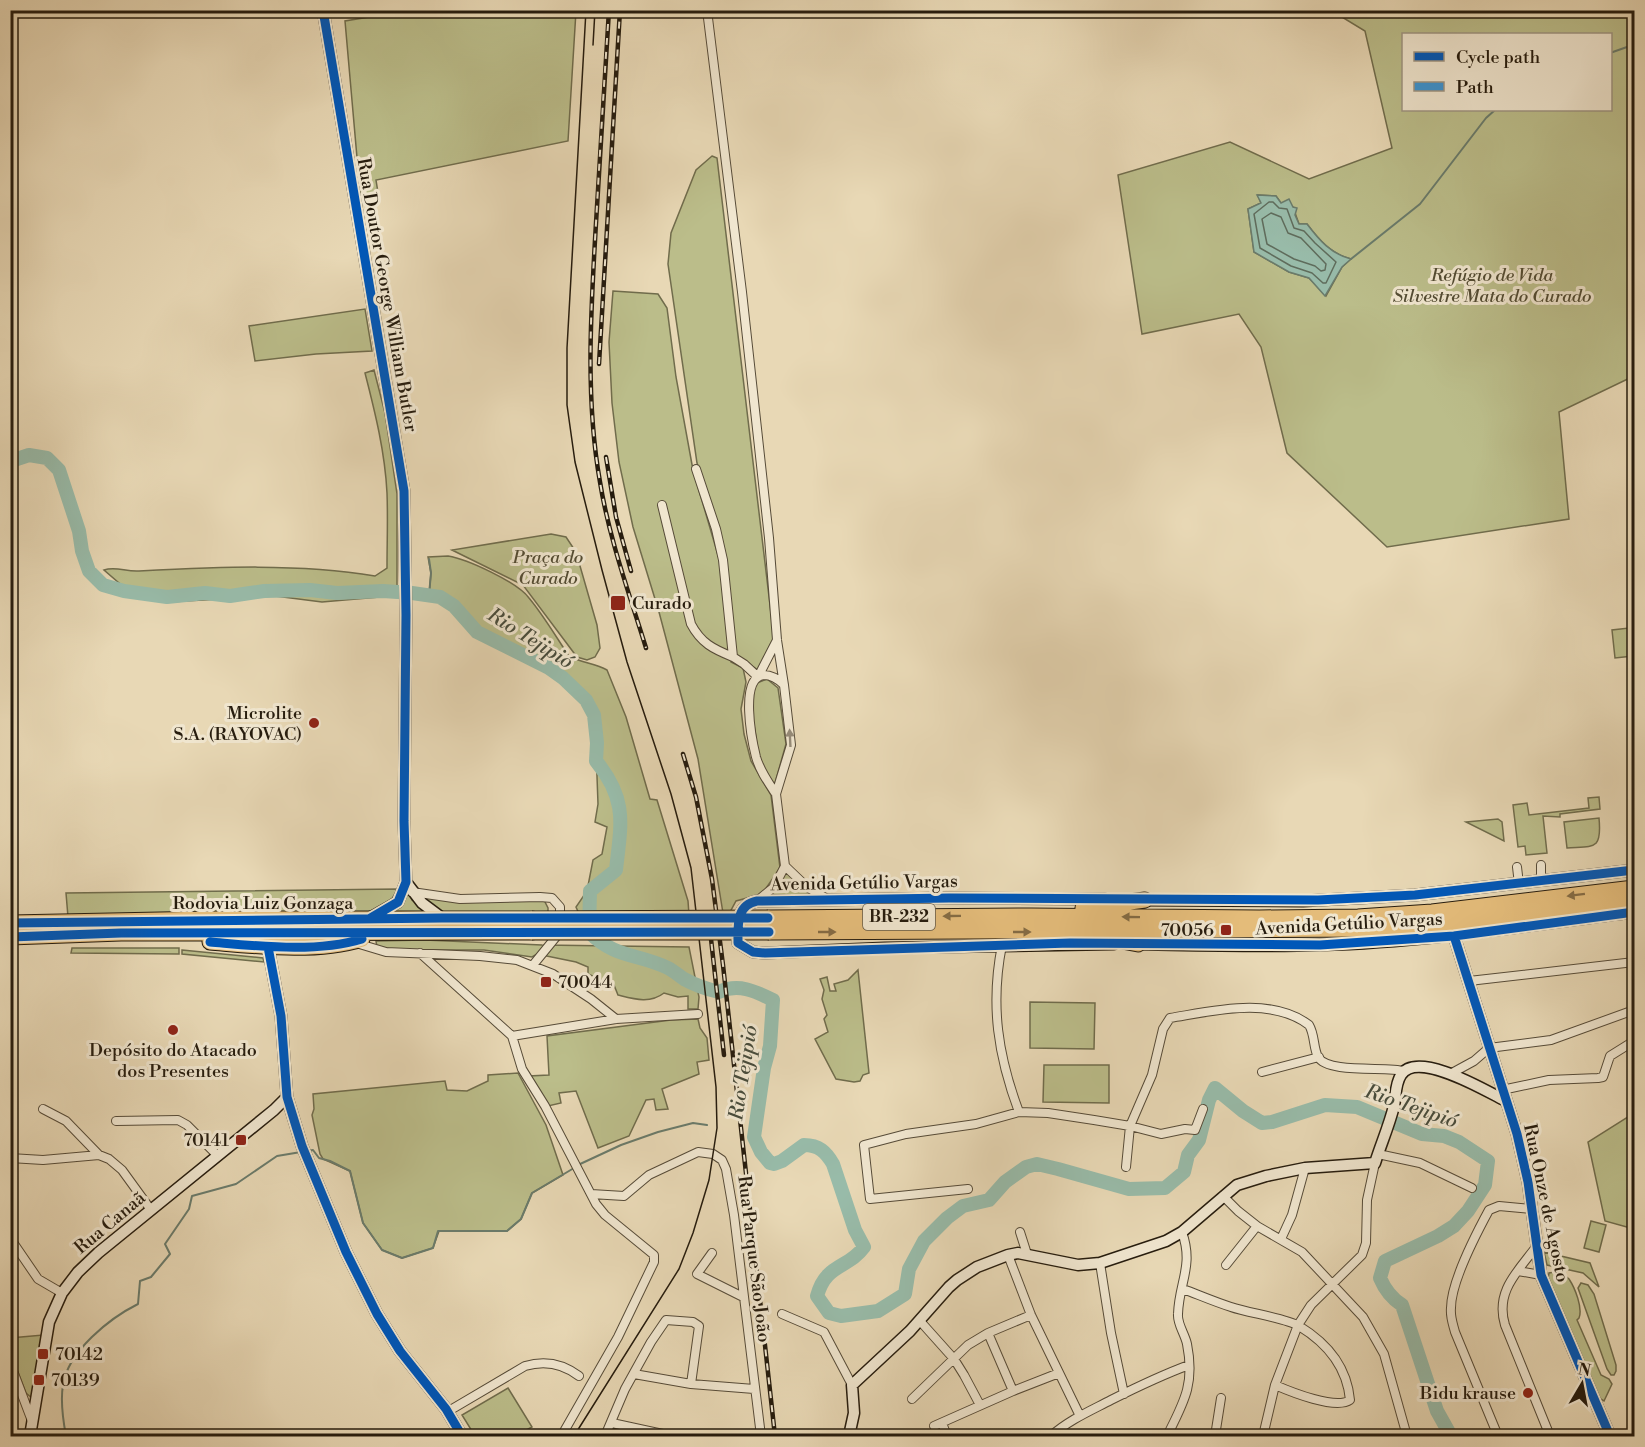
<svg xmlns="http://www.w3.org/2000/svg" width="1645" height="1447" font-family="'Libre Bodoni',serif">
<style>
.green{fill:#bbbd8a;stroke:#706c4c;stroke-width:1.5;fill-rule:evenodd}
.water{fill:#98bba9;stroke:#6a7b6b;stroke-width:1.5}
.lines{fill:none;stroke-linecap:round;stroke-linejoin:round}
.shore{stroke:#5f6c5c;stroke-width:1.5}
.stream{stroke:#6a7b6b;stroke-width:2}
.river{stroke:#98bba9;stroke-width:14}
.street-casing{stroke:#564b38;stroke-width:10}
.secondary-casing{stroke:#261c0e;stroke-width:13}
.highway-casing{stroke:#261c0e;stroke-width:17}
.street{stroke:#f0e6cf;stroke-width:8}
.secondary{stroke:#f0e6cf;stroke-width:10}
.highway{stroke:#e4bc7a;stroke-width:15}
.tram{stroke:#261c0e;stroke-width:1.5}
.rail-casing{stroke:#261c0e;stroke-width:4.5}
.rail{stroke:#f0e6cf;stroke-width:2;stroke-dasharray:7;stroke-linecap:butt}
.highway-bridge-casing{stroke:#261c0e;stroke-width:17;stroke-linecap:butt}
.highway-bridge{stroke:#e4bc7a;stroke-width:15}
.quiet{stroke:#3b94d2;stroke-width:8;stroke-dasharray:15 8;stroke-linecap:butt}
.cycleway-casing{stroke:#f0e6cf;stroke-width:13}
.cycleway{stroke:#0057b8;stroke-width:9}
.oneway{fill:#958b78}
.oneway2{fill:#856c44}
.poi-dot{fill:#8f2418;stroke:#f0e6cf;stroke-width:2}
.labels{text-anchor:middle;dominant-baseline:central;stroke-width:6;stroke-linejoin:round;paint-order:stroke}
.shield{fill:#f0e6cf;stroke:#635948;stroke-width:1.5}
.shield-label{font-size:16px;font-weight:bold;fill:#261c0e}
.park-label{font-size:18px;font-style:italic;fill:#534c33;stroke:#f0e6cf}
.street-label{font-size:18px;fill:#261c0e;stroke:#f0e6cf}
.poi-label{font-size:18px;fill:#261c0e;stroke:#f0e6cf;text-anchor:start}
.water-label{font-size:20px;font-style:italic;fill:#484c3c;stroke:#f0e6cf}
</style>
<rect width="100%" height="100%" fill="#e8d8b5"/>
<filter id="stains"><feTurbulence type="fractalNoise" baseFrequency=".00333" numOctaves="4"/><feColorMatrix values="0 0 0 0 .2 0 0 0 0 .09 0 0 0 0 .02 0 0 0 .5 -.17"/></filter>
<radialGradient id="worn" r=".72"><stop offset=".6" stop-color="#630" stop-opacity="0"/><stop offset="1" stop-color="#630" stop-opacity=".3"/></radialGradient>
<path class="green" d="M406 11H576L568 141 376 180 379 199 361 203 345 21Z
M1332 11H1634V376L1559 412 1569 519 1387 547 1287 453 1261 347 1239 314 1142 334 1118 175 1230 142 1309 179 1392 148 1365 31ZM1404 34H1610V110H1404ZM1258 195 1276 196 1281 203 1293 207 1299 224H1307C1319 240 1331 254 1351 259L1342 267 1326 296 1309 278 1289 272 1254 252 1248 209 1261 203Z
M712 156 717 158 774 639 758 670 736 655 718 527 697 463 668 264 671 233 696 170Z
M613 291 658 294 667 308 676 377 693 470 720 562 731 662 743 668 746 682 741 709 744 734 751 761 771 795 780 868 762 894 736 901 730 912 723 913 698 759 659 612 633 527 619 462 612 403 609 342Z
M365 309 372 351 316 354 255 361 249 326Z
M374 370 385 413 397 494V586H401L402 595 322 602 275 596 168 602 133 595 104 570C116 566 126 572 139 571 218 567 298 563 375 576L387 568C387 543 388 518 387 493 385 452 375 412 365 373Z
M551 534 566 537 576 552 597 625 600 648 595 657 587 660 577 657 523 585 452 550Z
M448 556C467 559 517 582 529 598 544 616 556 637 569 656 581 663 595 663 607 670L626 717 650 799 657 800 688 901 689 915 580 916 576 907 587 891 593 860 602 854 607 827 595 822 598 804 595 721 594 715 586 700 563 678 549 668 477 632 454 606 440 597 429 595 431 573 428 557Z
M1629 628 1633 656 1615 658 1612 630Z
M767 679 778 688 786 744 775 783 772 784 759 758 750 698 757 683Z
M1599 797 1600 809 1560 814V817L1543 816 1547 853 1526 855 1525 846 1518 847 1513 805 1527 803 1529 815 1589 808 1588 798Z
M1599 818C1602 850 1595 846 1567 848L1564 822Z
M1498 819 1502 822 1504 841 1466 822Z
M786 871 822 899H763Z
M397 889C392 904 381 908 367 912L68 917 66 893Z
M408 889 412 900 432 914H382Z
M418 896 543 898 548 908V912L448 914 436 910Z
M425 940 542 945 689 947 699 997 698 1009H688V996L678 997 664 993C650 1004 634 999 618 995L614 985 588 974V967L576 962 537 954 532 957 484 950H400L377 947 376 941Z
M72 948H179V954L71 953Z
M182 950 263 958 264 962 182 954Z
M858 970 869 1073 863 1075 860 1081 854 1082 836 1079 815 1039 828 1032 824 1019 827 1015 822 999 824 990 820 979 827 977 830 991H836L834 984 848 980Z
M1030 1002 1095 1003 1094 1049 1030 1048Z
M698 1019 700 1028 707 1038 709 1060 697 1062 699 1074 662 1089 668 1109 656 1110 654 1099 646 1100 629 1136 598 1148 576 1091 559 1093 561 1103 548 1106 529 1076 549 1075 547 1036 671 1020Z
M1044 1065H1109V1103L1043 1102Z
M518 1073 546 1125 563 1175 532 1193 521 1219 507 1231H439L433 1248 402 1258 382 1250 363 1223 350 1171 323 1159 320 1154 312 1115 314 1109 313 1094 445 1081 447 1090 467 1091 488 1081V1075Z
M1634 1113V1229L1605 1221 1588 1142Z
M1591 1221 1606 1225 1599 1252 1584 1248Z
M1544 1252 1590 1263 1599 1287 1583 1273 1547 1265Z
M1555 1272C1561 1273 1565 1275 1569 1279 1575 1288 1583 1308 1579 1318L1577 1320 1601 1375 1609 1379 1612 1384 1604 1401 1599 1398 1548 1279 1549 1273Z
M1581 1283 1588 1285 1594 1294 1616 1365V1371L1614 1375H1611L1607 1369 1578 1288Z
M43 1335 32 1398 26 1393 11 1354 10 1338Z
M508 1388 532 1427 515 1436H475L462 1415Z"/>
<path class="water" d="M1257 195 1276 196 1281 203 1289 199 1293 207 1297 208 1295 215 1299 224H1307C1319 240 1331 254 1351 259L1342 267 1325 296 1309 278 1289 272 1254 252 1248 209 1261 203Z"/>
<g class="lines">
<path class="shore" d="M1269 202H1273L1279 208 1287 209 1294 228 1304 231 1315 243 1336 262 1326 283H1323L1312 273 1291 266 1260 248 1254 214Z
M1271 213 1281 217 1288 233 1301 238 1326 264 1325 270 1321 271 1315 266 1294 259 1267 244 1262 219Z"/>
<path class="stream" d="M1610 53 1627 47 1634 41
M1351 259 1420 204 1486 118 1495 110
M429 559 431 573 429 595
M307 1151 313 1150 319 1158 330 1161 350 1171 363 1223 382 1250 402 1258 433 1248 438 1231H507L521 1219 532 1193 574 1168
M578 1165 621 1145 658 1132 693 1123 707 1125
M66 1436C63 1420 60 1402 63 1385 68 1351 110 1318 138 1304L140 1281 151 1277 170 1254 165 1244 189 1209 192 1196 236 1184 277 1156 301 1152"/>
<path class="river" d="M10 458 17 459 29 455 47 458 59 470 79 531 82 551 89 571 103 585 124 591 167 597 205 593 230 596 264 591 310 590 337 593 383 591 412 593 440 597 454 606 477 632 549 668 563 678 586 700 594 715 597 743 596 761C628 800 621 824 616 870L590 891 589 932C616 959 637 953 668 968 674 971 678 975 684 979 695 985 706 989 719 992 738 983 755 991 773 1000L770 1046 764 1068 754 1137 761 1152 770 1163 774 1164 782 1161 804 1145C819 1145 826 1152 833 1164L855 1230 864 1247C848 1269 826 1263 817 1296L829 1313 841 1316 878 1311 905 1294 909 1269 924 1241 947 1218 963 1206 989 1200 1005 1182 1026 1167 1037 1164 1058 1169 1129 1189 1165 1188 1184 1172 1188 1155 1199 1140 1209 1100 1215 1088 1243 1111 1262 1123 1272 1122 1325 1105 1357 1107 1422 1134 1444 1136 1459 1142 1488 1161 1485 1185 1468 1211 1454 1226 1438 1236 1385 1261 1380 1278C1385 1290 1391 1298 1402 1305L1437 1411 1451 1436"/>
<defs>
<path id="street" d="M707 10 742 292 769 538 777 640 784 685
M696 469 716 529 723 560 733 657 744 664 758 677 777 640
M662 505 691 624C701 643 713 649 733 657
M1541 865V881
M785 866 807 887 829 900
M1517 867 1519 884
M412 892 460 899 540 897 552 898 560 907V932L533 965
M757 901 774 887 785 866 776 794 791 745 784 685C779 680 772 675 764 675 739 677 752 741 756 757 760 771 768 782 776 794
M356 943 386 952 480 956 517 960 553 974 591 999 616 1019
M1002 945C990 1005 998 1056 1019 1112
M420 953 512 1036 522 1069 545 1106 596 1204 605 1215 654 1255V1262L618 1337 562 1435
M1469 981 1634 962
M512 1036 616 1019 698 1014
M1262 1072 1319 1057
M1452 1073 1474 1061 1489 1048 1551 1040 1634 1010
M1502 1090 1549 1080 1598 1078 1603 1077 1610 1056 1634 1041
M43 1109 66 1121 99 1155
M116 1121 178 1120 187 1125 217 1155
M1378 1154 1420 1163 1472 1188
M10 1158 43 1160 99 1155 109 1159 122 1170 151 1210
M1126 1167 1130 1126 1152 1075 1163 1029 1170 1018C1213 1011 1271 996 1309 1025 1315 1035 1313 1047 1318 1057 1328 1074 1386 1066 1404 1071
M968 1189 870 1199 864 1145 906 1134 976 1124 1019 1112 1048 1113 1094 1120 1130 1126 1161 1134 1185 1129 1195 1130 1203 1109
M591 1194 624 1196 649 1175 698 1152 713 1154 722 1160 726 1169 734 1215 761 1436
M1223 1196 1238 1211 1257 1226 1302 1252 1363 1317 1384 1354 1407 1436
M1020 1232 1027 1254
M10 1238 38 1279 62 1293
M1281 1239 1292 1215 1305 1168
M1536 1247C1517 1272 1495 1292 1505 1325L1550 1436
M712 1253 697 1274 743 1297
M1008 1255 1031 1315 1080 1416
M1100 1263 1111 1333 1124 1394
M1226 1265 1257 1226
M1518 1271 1541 1275
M1183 1289C1199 1295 1215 1302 1231 1307 1248 1313 1286 1318 1299 1326 1327 1343 1347 1367 1350 1400 1336 1410 1291 1392 1275 1385
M782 1314 824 1332 852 1385
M920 1321 954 1359 964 1375 980 1405
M988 1333 1013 1391
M10 1363 32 1421
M634 1374 691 1384 754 1389
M912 1399 968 1345 988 1333 1031 1315
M447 1412 525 1366C545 1360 562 1363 579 1376
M612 1423 672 1436
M942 1423 947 1436
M934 1426 1013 1391 1059 1373
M605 1436 625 1389 651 1342 666 1320 693 1322 699 1326 691 1384
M1051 1436C1069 1420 1090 1411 1111 1400 1137 1387 1162 1375 1189 1365
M1167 1436C1184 1402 1195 1384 1187 1344 1185 1334 1177 1324 1178 1314 1179 1282 1194 1266 1182 1232
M1215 1436 1221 1398
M1263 1436 1275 1385 1298 1325 1311 1305 1362 1255 1366 1243 1367 1200 1375 1163
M1355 1436 1357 1434
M1498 1436 1455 1332C1453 1324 1450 1317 1451 1308 1451 1282 1476 1234 1489 1210L1499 1206 1532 1209"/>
<path id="secondary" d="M323 10 404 491 406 615 404 821 406 882 398 902 370 918
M406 882 422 903 442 918
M1105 899 949 898 757 901C736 905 738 925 738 943L753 952 765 953 885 948 1114 944
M1138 900 1303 901 1415 895 1634 870
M1454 936 1517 1134 1528 1182 1541 1275 1610 1436
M1133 944C1195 945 1258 947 1321 945 1426 942 1530 925 1634 912
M268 947 281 1016 287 1097 302 1146 346 1252 377 1314 400 1351 446 1409 462 1436
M30 1436 49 1322 62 1293 78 1272 98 1253 274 1110 287 1097
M849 1436 854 1413 852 1385 910 1331 949 1287 957 1280 977 1267 1008 1255 1018 1253 1078 1265 1100 1263 1166 1241 1182 1232 1237 1185 1266 1176 1305 1168 1375 1163C1381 1144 1389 1126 1394 1106 1396 1096 1395 1084 1401 1075 1417 1049 1488 1092 1506 1101"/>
<path id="highway" d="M1083 908 1145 900
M768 918 1031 916 1259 918 1358 917 1432 912 1634 888
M10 923 210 919H532
M769 932 1375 929 1437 926 1634 901
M10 937 121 933 532 932
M1106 938 1138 944
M210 942C258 946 316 953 362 939"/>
</defs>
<use href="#street" class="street-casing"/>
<use href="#secondary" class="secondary-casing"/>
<use href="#highway" class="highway-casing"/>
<use href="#street" class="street"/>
<use href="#secondary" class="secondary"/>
<use href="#highway" class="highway"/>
<path class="tram" d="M593 45 595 10
M574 1436 679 1269 693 1233 709 1180 717 1128 716 1087 691 868 671 794 627 662 602 570 575 462 567 405V348L586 10"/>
<defs>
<path id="rail" d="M609 10C604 81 600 152 596 223 591 309 585 397 600 482 609 538 629 593 646 648
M599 364 620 10
M606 457 616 517 631 571
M683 754 696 797 712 879 723 965 775 1436
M710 930 724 1055"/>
</defs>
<use href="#rail" class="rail-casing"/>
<use href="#rail" class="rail"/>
<defs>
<path id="highway-bridge" d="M532 919 768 918
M532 932H769"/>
</defs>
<use href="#highway-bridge" class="highway-bridge-casing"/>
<use href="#highway-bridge" class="highway-bridge"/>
<path class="quiet" d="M562 1436V1435"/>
<defs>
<path id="cycleway" d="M323 10 404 491 406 615 404 821 406 882 398 902 369 919
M1634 870 1415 895 1318 900 949 898 757 901C736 905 738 925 738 943L753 952 765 953 1070 943 1320 945 1454 936 1634 912
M10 923 442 918H768
M1454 936 1517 1134 1528 1182 1541 1275 1610 1436
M10 937 121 933 769 932
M210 942C258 946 316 953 362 939
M268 947 281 1016 287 1097 302 1146 346 1252 377 1314 400 1351 446 1409 462 1436"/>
</defs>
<use href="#cycleway" class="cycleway-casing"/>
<use href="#cycleway" class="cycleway"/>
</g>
<defs><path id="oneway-solid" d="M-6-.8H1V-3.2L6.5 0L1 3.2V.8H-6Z" transform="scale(1.5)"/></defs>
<use class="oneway" href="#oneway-solid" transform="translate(790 738) rotate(-93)"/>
<g class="oneway2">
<use href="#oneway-solid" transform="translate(1576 895) rotate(173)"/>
<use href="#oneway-solid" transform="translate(952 916) rotate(179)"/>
<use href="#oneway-solid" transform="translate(1131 917) rotate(-179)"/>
<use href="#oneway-solid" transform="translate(827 932)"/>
<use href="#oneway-solid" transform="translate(1022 932)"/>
</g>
<g class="poi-dot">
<rect x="610" y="595" width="16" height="16" rx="3"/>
<circle cx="314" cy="723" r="6"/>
<rect x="1220" y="924" width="12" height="12" rx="3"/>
<rect x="540" y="976" width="12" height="12" rx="3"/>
<circle cx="173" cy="1030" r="6"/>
<rect x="235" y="1134" width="12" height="12" rx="3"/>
<rect x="37" y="1348" width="12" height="12" rx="3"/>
<rect x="33" y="1374" width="12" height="12" rx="3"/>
<circle cx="1528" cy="1393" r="6"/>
</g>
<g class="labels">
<rect class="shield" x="863" y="904" width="72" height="26" rx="4.5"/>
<g class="shield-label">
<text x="899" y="917">BR-232</text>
</g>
<g class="park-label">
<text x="1492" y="275">Refúgio de Vida<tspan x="1492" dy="21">Silvestre Mata do Curado</tspan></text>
<text x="548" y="557">Praça do<tspan x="548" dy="21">Curado</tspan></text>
</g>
<g class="street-label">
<text transform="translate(387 295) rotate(80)">Rua Doutor George William Butler</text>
<text transform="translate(864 883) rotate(-1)">Avenida Getúlio Vargas</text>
<text x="263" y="903">Rodovia Luiz Gonzaga</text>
<text transform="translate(1349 924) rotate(-3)">Avenida Getúlio Vargas</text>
<text transform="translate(1546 1203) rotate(78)">Rua Onze de Agosto</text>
<text transform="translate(110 1223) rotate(-40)">Rua Canaã</text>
<text transform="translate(754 1259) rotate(83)">Rua Parque São João</text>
</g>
<g class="poi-label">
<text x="632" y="603">Curado</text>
<text x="302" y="713" text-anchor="end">Microlite<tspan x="302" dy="21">S.A. (RAYOVAC)</tspan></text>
<text x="1214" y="930" text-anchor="end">70056</text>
<text x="558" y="982">70044</text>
<text x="173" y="1050" text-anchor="middle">Depósito do Atacado<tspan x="173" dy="21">dos Presentes</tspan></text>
<text x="229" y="1140" text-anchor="end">70141</text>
<text x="55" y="1354">70142</text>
<text x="51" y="1380">70139</text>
<text x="1516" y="1393" text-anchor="end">Bidu krause</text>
</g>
<g class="water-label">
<text transform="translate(530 639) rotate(32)">Rio Tejipió</text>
<text transform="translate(744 1073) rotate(-81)">Rio Tejipió</text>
<text transform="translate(1411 1107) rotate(19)">Rio Tejipió</text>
</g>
</g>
<rect width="1645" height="1447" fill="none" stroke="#e8d8b5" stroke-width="36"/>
<rect x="12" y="12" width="1621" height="1423" fill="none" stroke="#261c0e" stroke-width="3"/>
<rect x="18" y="18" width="1609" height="1411" fill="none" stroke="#261c0e" stroke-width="1.5"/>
<rect x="1402" y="33" width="210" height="78" fill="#f0e6cf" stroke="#9f9582" stroke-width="1.5"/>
<rect x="1414" y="52" width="30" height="9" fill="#0057b8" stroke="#9f9582" stroke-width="1.5"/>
<text x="1456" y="63" font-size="18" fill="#261c0e">Cycle path</text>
<rect x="1414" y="82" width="30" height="9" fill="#3b94d2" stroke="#9f9582" stroke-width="1.5"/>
<text x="1456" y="93" font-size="18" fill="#261c0e">Path</text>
<g transform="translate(1582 1384) rotate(10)" stroke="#f0e6cf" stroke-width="4.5" paint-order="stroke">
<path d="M0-4.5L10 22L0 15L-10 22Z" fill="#261c0e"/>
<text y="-9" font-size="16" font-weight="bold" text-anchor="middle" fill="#261c0e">N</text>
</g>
<rect width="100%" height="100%" filter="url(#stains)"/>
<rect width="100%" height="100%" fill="url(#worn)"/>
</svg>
